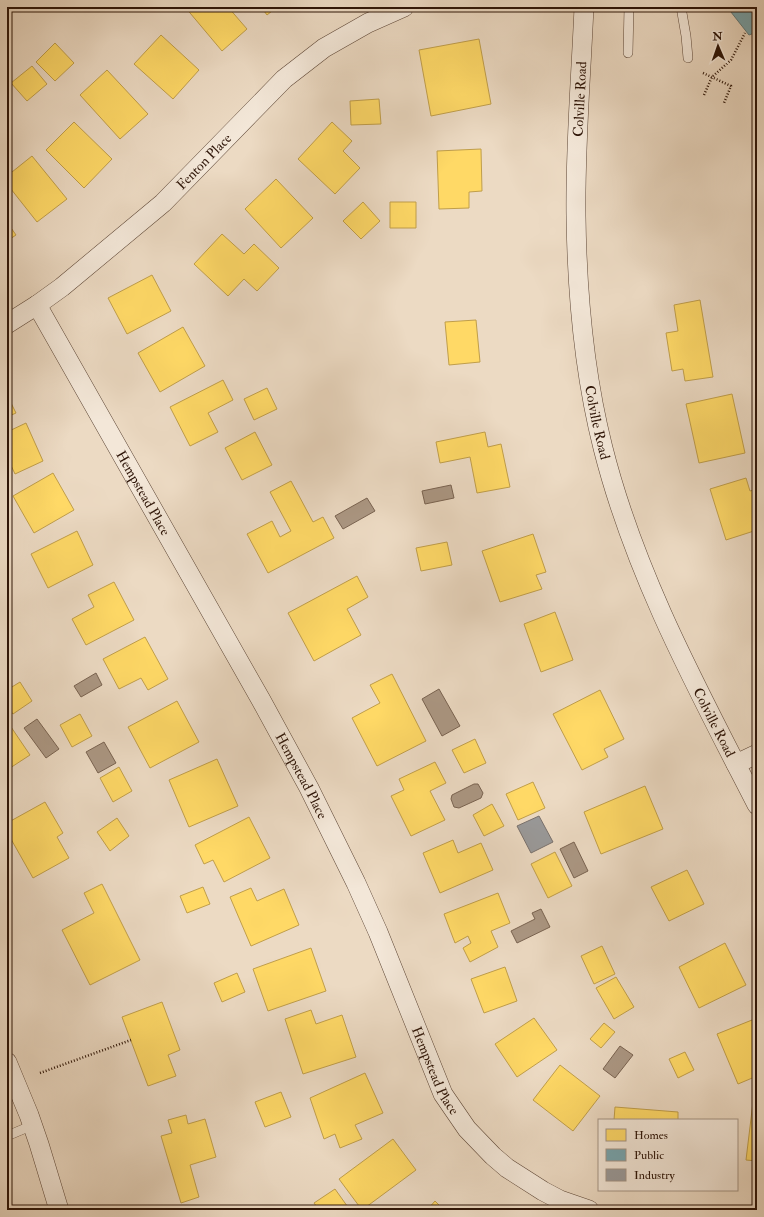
<svg xmlns="http://www.w3.org/2000/svg" width="764" height="1217" font-family="'IM FELL Double Pica',serif">
<style>
.water{fill:#ab9783;stroke:#796351}
.homes{fill:#ffd966;stroke:#c09e4a}
.public{fill:#76a5af;stroke:#607a7d}
.industry{fill:#999;stroke:#79716d}
.lines{fill:none;stroke-linecap:round;stroke-linejoin:round}
.lane-casing{stroke:#5d4636;stroke-width:10}
.street-casing{stroke:#5d4636;stroke-width:20}
.path{stroke:#2d1407;stroke-width:2.5;stroke-dasharray:1 2;stroke-linecap:butt}
.lane{stroke:#f3e7d8;stroke-width:9}
.street{stroke:#f3e7d8;stroke-width:19}
.labels{text-anchor:middle;dominant-baseline:central;stroke-width:4;stroke-linejoin:round;paint-order:stroke}
.street-label{font-size:14px;fill:#2d1407;stroke:#f3e7d8}
</style>
<rect width="100%" height="100%" fill="#ecdac3"/>
<filter id="stains"><feTurbulence type="fractalNoise" baseFrequency=".005" numOctaves="4"/><feColorMatrix values="0 0 0 0 .2 0 0 0 0 .09 0 0 0 0 .02 0 0 0 .5 -.17"/></filter>
<radialGradient id="worn" r=".72"><stop offset=".6" stop-color="#630" stop-opacity="0"/><stop offset="1" stop-color="#630" stop-opacity=".3"/></radialGradient>
<path class="water" d="M451 485 454 498 425 504 422 491Z
M367 498 375 511 343 529 335 516Z
M96 673 102 685 81 697 74 686Z
M439 689 460 726 442 736 422 699Z
M37 719 59 749 46 758 24 728Z
M104 742 116 763 98 773 86 752Z
M474 784H478L483 793 481 798 459 808 454 807 451 799 452 795Z
M574 842 588 871 574 878 560 849Z
M541 909 550 927 517 943 511 931 535 919 532 913Z
M620 1046 633 1055 615 1078 603 1069Z"/>
<path class="homes" d="M185 7H228L247 29 222 51Z
M261 7H277L267 15Z
M161 35 199 70 173 99 134 64Z
M479 39 491 104 431 116 419 50Z
M55 43 74 63 55 81 36 62Z
M32 66 47 84 27 101 11 83Z
M107 70 148 114 120 139 80 95Z
M379 99 381 124 351 125 350 101Z
M74 122 112 159 84 188 46 150Z
M332 122 352 141 343 151 360 168 335 194 298 159Z
M481 149 482 191 469 192V208L439 209 437 151Z
M32 156 67 199 37 222 7 184V176Z
M276 179 313 218 281 248 245 209Z
M363 202 380 221 361 239 343 221Z
M390 202H416V228H390Z
M7 222 16 235 7 241Z
M222 234 244 254 254 244 279 268 257 291 244 279 228 296 194 264Z
M152 275 171 311 127 334 108 298Z
M700 300 713 377 685 381 683 369 672 371 666 333 678 331 674 305Z
M476 320 480 362 449 365 445 322Z
M183 327 205 366 160 392 138 353Z
M223 380 233 400 208 413 218 432 190 446 170 407Z
M267 388 277 409 254 420 244 399Z
M732 394 745 453 699 463 686 404Z
M7 395 16 413 7 417Z
M26 423 43 461 15 474 7 457V432Z
M255 432 272 465 242 480 225 448Z
M485 432 488 447 501 444 510 487 477 493 470 457 440 463 436 442Z
M53 473 74 510 34 533 13 496Z
M746 478 750 491 757 489V530L726 540 710 489Z
M291 481 313 522 323 517 334 538 268 573 247 534 272 521 280 537 291 531 270 492Z
M77 531 93 565 48 588 31 554Z
M533 534 546 572 536 575 542 589 500 602 482 551Z
M447 542 452 565 421 571 416 548Z
M357 576 368 597 347 609 361 635 314 661 288 613Z
M114 582 134 620 86 645 72 619 94 607 88 595Z
M555 612 573 660 541 672 524 624Z
M145 637 168 679 148 690 141 678 119 689 103 659Z
M392 674 426 741 377 766 352 718 380 703 370 685Z
M20 682 32 701 13 714 7 706V690Z
M600 690 624 739 604 749 608 757 582 770 553 714Z
M177 701 199 742 150 768 128 727Z
M80 714 92 736 72 747 60 725Z
M7 721 30 755 7 770Z
M475 739 486 763 464 773 452 750Z
M217 759 238 806 189 827 169 780Z
M435 762 446 783 430 791 445 820 411 836 391 796 404 790 399 779Z
M119 767 132 791 113 802 100 778Z
M533 782 545 808 518 820 506 794Z
M645 786 663 829 601 854 584 812Z
M45 802 63 833 57 837 69 858 33 878 7 832V823Z
M492 804 504 826 484 836 473 815Z
M249 817 270 858 224 882 213 860 204 864 195 845Z
M117 818 129 836 110 851 97 832Z
M453 840 458 853 481 843 493 870 440 893 423 853Z
M555 852 572 886 548 898 531 864Z
M687 870 704 904 669 921 651 887Z
M102 884 140 960 90 985 62 930 94 913 84 893Z
M203 887 210 904 187 913 180 896Z
M251 888 257 901 284 889 299 925 251 946 230 897Z
M498 893 510 923 491 931 498 947 470 962 463 948 471 943 468 936 455 943 444 914Z
M725 943 746 985 699 1008 679 967Z
M602 946 615 974 594 984 581 956Z
M311 948 326 991 268 1011 253 969Z
M505 967 517 1001 484 1013 471 979Z
M237 973 245 992 222 1002 214 983Z
M616 977 634 1007 614 1019 596 988Z
M162 1002 180 1050 168 1055 176 1076 148 1086 122 1017Z
M311 1010 316 1024 342 1015 356 1057 303 1074 285 1019Z
M534 1018 557 1050 517 1077 495 1044Z
M757 1018V1076L738 1084 717 1034Z
M604 1023 615 1032 601 1048 590 1039Z
M685 1052 694 1070 678 1078 669 1059Z
M560 1065 600 1096 573 1131 533 1100Z
M365 1073 383 1113 355 1125 362 1139 340 1148 335 1134 324 1139 310 1098Z
M281 1092 291 1117 265 1127 255 1102Z
M753 1102 757 1103V1161L746 1160Z
M615 1107 678 1112V1120H614Z
M186 1115 188 1124 205 1119 216 1157 190 1165 199 1197 181 1203 161 1136 172 1133 168 1120Z
M393 1139 416 1170 362 1210 339 1179Z
M335 1189 350 1210H319L314 1203Z
M435 1201 444 1210H427Z"/>
<path class="public" d="M727 7H757V32L749 35Z"/>
<path class="industry" d="M539 816 553 842 531 853 517 826Z"/>
<g class="lines">
<defs>
<path id="lane" d="M681 7 686 36 688 58
M628 53 629 7
M7 1136 33 1125"/>
<g id="street">
<path id="s1" d="M584 7C581 77 575 147 576 216 577 294 584 373 603 448 635 575 698 690 757 805"/>
<path id="s2" d="M37 305 261 700 309 788 356 883 378 932 443 1094 467 1129 493 1156 507 1168 543 1191 560 1200 589 1210"/>
<path id="s3" d="M7 324 37 305 62 287 163 203 284 79 324 48 368 23 404 7"/>
<path d="M736 764 757 754"/>
<path d="M7 1062 29 1115 39 1144 59 1210"/>
</g>
</defs>
<use href="#lane" class="lane-casing"/>
<use href="#street" class="street-casing"/>
<path class="path" d="M703 73 731 86 724 103
M704 95 712 77 731 60 745 33
M40 1073 131 1040"/>
<use href="#lane" class="lane"/>
<use href="#street" class="street"/>
</g>
<g class="labels">
<g class="street-label">
<text transform="translate(580 99) rotate(-87)">Colville Road</text>
<text stroke="none"><textPath href="#s3" startOffset="256">Fenton Place</textPath></text>
<text stroke="none"><textPath href="#s1" startOffset="417">Colville Road</textPath></text>
<text stroke="none"><textPath href="#s2" startOffset="216">Hempstead Place</textPath></text>
<text stroke="none"><textPath href="#s1" startOffset="740">Colville Road</textPath></text>
<text stroke="none"><textPath href="#s2" startOffset="540">Hempstead Place</textPath></text>
<text stroke="none"><textPath href="#s2" startOffset="864">Hempstead Place</textPath></text>
</g>
</g>
<rect width="764" height="1217" fill="none" stroke="#ecdac3" stroke-width="24"/>
<rect x="8" y="8" width="748" height="1201" fill="none" stroke="#2d1407" stroke-width="2"/>
<rect x="12" y="12" width="740" height="1193" fill="none" stroke="#2d1407"/>
<rect x="598" y="1119" width="140" height="72" fill="#f3e7d8" stroke="#a49384"/>
<rect x="606" y="1129" width="20" height="12" fill="#ffd966" stroke="#a49384"/>
<text x="634" y="1139" font-size="12" fill="#2d1407">Homes</text>
<rect x="606" y="1149" width="20" height="12" fill="#76a5af" stroke="#a49384"/>
<text x="634" y="1159" font-size="12" fill="#2d1407">Public</text>
<rect x="606" y="1169" width="20" height="12" fill="#999999" stroke="#a49384"/>
<text x="634" y="1179" font-size="12" fill="#2d1407">Industry</text>
<g transform="translate(718 46) rotate(358)" stroke="#f3e7d8" stroke-width="3" paint-order="stroke">
<path d="M0-3L7 15L0 10L-7 15Z" fill="#2d1407"/>
<text y="-6" font-size="11" font-weight="bold" text-anchor="middle" fill="#2d1407">N</text>
</g>
<rect width="100%" height="100%" filter="url(#stains)"/>
<rect width="100%" height="100%" fill="url(#worn)"/>
</svg>
